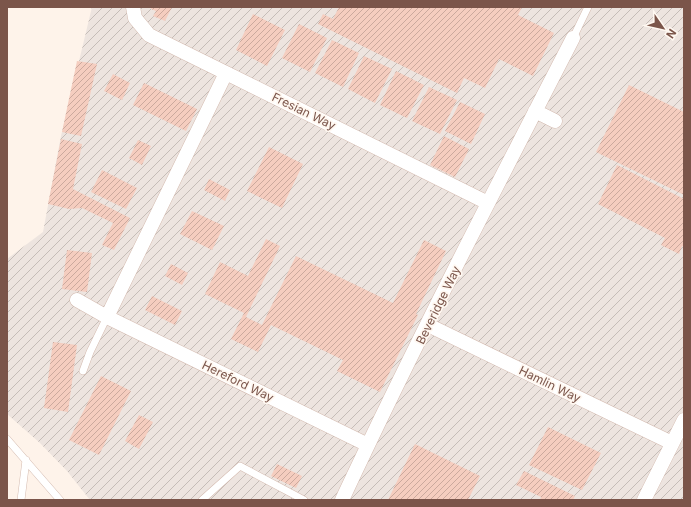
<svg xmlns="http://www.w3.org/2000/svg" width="691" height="507" font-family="Inter,sans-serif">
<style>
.industrial{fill:url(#industrial-furrows)}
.building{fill:url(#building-hatch)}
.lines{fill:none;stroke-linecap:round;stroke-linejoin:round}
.lane-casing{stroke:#d4bbb0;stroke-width:8}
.street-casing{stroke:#d4bbb0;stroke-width:15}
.lane{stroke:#fff;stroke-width:7}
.street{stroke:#fff;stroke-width:14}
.labels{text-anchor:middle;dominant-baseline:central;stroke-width:3.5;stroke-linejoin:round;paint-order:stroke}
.street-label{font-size:12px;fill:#7b554a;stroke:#fff8f1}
</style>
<defs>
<pattern id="industrial-furrows" width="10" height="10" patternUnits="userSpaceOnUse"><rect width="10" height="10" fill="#ede4df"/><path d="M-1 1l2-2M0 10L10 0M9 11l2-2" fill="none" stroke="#c5bcb7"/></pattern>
<pattern id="building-hatch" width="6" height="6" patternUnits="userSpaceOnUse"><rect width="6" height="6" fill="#f5cdbf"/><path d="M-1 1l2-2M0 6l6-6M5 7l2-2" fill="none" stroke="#cba99d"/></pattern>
</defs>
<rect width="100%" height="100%" fill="#fef3ea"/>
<path class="industrial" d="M92 7H684V500H90L67 471 40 443 7 414V259L43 232 61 136Z"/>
<path class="building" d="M151 7H172L165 21 153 16 156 11 151 9Z
M339 7H522L518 15 554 33 533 76 499 59 485 88 464 78 457 93 318 24 323 14 333 19Z
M253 14 285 30 267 66 236 50Z
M299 24 327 38 310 72 282 58Z
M332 40 359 53 343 87 315 73Z
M364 56 392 69 375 103 348 89Z
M77 61 97 64 81 136 62 132Z
M396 71 424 85 407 118 380 105Z
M113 74 130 83 122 100 104 91Z
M144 83 197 109 186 131 133 105Z
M629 85 684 112V195L596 152Z
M429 87 457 100 440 134 412 121Z
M460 102 485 114 471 144 445 131Z
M444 136 469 149 455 177 430 165Z
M61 139 82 144 73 189 130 218 114 250 102 245 113 223 82 208 69 209 48 204Z
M138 140 151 146 142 165 129 158Z
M269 147 303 164 282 208 247 191Z
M617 165 684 199V247L682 246 679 254 661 245 665 238 598 204Z
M102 170 137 188 126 209 91 192Z
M209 179 230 190 225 201 204 190Z
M192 211 224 226 212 250 180 234Z
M266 239 280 246 246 317 262 325 296 256 393 303 424 240 446 251 416 314 418 315 380 392 337 371 343 360 271 325 258 352 231 339 244 313 205 294 220 262 248 276Z
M67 250 92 253 87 292 62 289Z
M171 264 188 273 182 285 165 276Z
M152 296 182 311 175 325 145 310Z
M53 342 77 345 68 412 44 408Z
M101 376 131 391 99 455 69 440Z
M139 415 153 422 139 449 125 441Z
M548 427 601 453 582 490 529 465Z
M415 444 480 476 468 500H388Z
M277 464 302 476 296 488 271 476Z
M524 471 575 496 573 500H540L541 497 516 485Z"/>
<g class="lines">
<defs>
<path id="lane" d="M573 38 588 7
M83 371 90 352 107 317
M7 439 60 500
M21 500 26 460
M202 500 240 466 304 500"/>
<path id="street" d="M133 7 135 18 149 35 226 73 488 203
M535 111 555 121
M77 300 107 317 368 445
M107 317 226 73
M428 325 672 443
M342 500C415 344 494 191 573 38
M644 500 684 420"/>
</defs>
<use href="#lane" class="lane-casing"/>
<use href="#street" class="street-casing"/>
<use href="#lane" class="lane"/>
<use href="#street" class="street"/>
</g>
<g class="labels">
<g class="street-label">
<text transform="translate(304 111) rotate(26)">Fresian Way</text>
<text transform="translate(438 305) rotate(-64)">Beveridge Way</text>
<text transform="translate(238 381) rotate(26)">Hereford Way</text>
<text transform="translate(550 384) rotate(26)">Hamlin Way</text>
</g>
</g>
<rect width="691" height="507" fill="none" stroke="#7b554a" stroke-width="16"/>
<g transform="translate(663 28) rotate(124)" stroke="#fff8f1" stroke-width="3" paint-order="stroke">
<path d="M0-3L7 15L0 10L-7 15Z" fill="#7b554a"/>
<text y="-6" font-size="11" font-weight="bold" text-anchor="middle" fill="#7b554a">N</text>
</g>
</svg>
